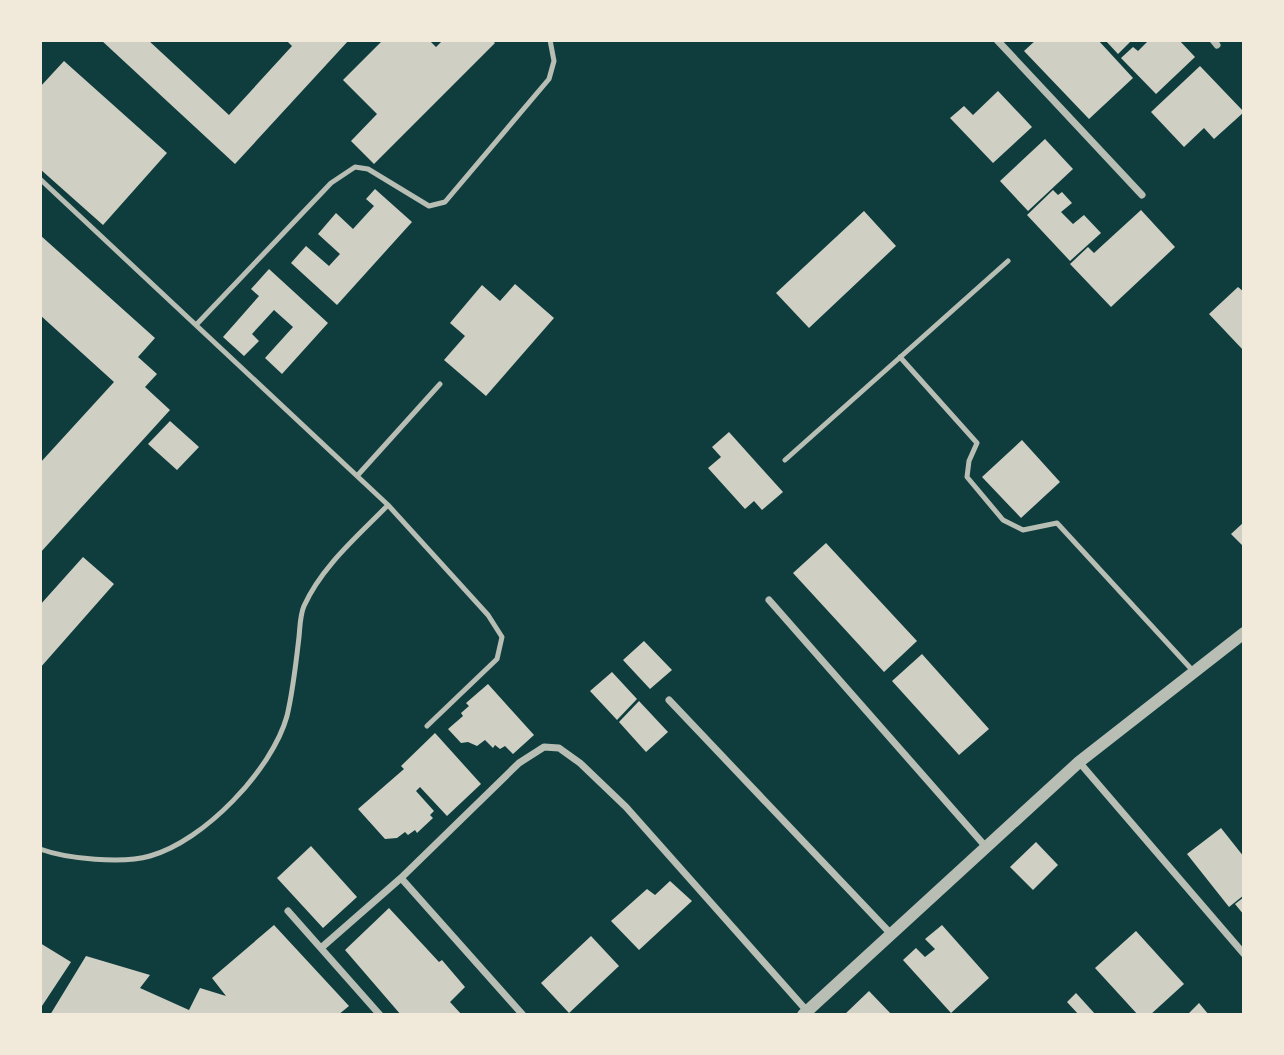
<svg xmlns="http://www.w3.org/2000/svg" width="1284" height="1055" font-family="Lato,sans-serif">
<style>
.building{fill:#cfcfc3}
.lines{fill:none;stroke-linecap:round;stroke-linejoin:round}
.service{stroke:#b8beb3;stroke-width:5}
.minor{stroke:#b8beb3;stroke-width:7}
.tertiary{stroke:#b8beb3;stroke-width:12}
</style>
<rect width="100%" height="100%" fill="#0f3d3e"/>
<path class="building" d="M101 40H148L229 115 292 46 286 40H349L235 164Z
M383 40H429L436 47 443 40H492L495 43 374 164 351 141 377 114 343 80Z
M1036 40H1098L1133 78 1089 119 1024 51Z
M1105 40H1132L1118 54Z
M1149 40H1179L1195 57 1156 94 1121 58 1133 47 1138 51Z
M64 61 167 153 103 225 40 169V87Z
M1200 66 1244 112 1214 139 1204 128 1184 147 1151 112Z
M998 91 1032 127 993 163 950 118 964 106 973 115Z
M1045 139 1073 169 1028 211 1000 181Z
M375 189 412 222 337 305 291 263 306 246 329 266 340 254 318 234 336 213 353 229 374 206 366 199Z
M1053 190 1058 195 1062 192 1072 203 1061 212 1073 224 1084 215 1101 233 1070 261 1027 215Z
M1141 210 1175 247 1111 307 1070 264 1088 247 1094 253Z
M864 211 896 246 809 328 776 293Z
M40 235 155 338 138 357 157 374 145 387 170 410 40 553V463L114 382 40 315Z
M269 269 328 323 282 374 265 358 293 327 274 310 252 334 259 341 244 356 223 337 259 296 251 289Z
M515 284 554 318 486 396 444 360 465 336 450 323 482 285 500 301Z
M1238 287 1244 292V351L1209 314Z
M170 421 199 447 177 470 148 444Z
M729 432 783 492 762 510 754 501 745 509 708 468 721 457 712 447Z
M1022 440 1060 482 1021 518 982 477Z
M1244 522V547L1231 534Z
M826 543 917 641 884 672 793 573Z
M83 557 114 584 40 668V605Z
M644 641 672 670 650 689 623 660Z
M922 654 989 729 959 755 892 681Z
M612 672 637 699 617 720 590 691Z
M488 684 534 735 513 754 505 746 500 749 495 745 493 748 485 740 477 746 468 742 461 743 448 729 463 716 461 713 469 706 466 703Z
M639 701 668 732 646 752 619 722Z
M435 733 481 784 447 816 420 787 416 791 434 811 430 815 433 818 417 833 415 830 408 835 405 832 397 838 385 839 358 809 404 769 401 766Z
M1221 828 1244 857V895L1229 907 1187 854Z
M1036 842 1058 865 1033 890 1010 867Z
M311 846 357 897 323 928 277 878Z
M670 881 692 901 639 950 611 921 647 889 655 895Z
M1244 897V915L1235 904Z
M389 908 439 962 442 960 465 987 450 1002 462 1015H401L345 950Z
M274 925 349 1006 338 1015H50L86 956 150 975 140 988 189 1010 200 988 226 996 212 978Z
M942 925 989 978 951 1013 903 960 916 948 925 957 935 949 925 939Z
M1136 931 1184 984 1150 1015H1138L1095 968Z
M591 936 619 966 569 1013 541 983Z
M40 943 71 962 40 1009Z
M869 991 892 1015H844Z
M1076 993 1096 1015H1079L1067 1002Z
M1199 1003 1209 1015H1187Z"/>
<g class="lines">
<path class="service" d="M40 179 388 505 488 615 502 637 497 659 427 726
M196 325 331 183 355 167 368 169 429 206 445 202 549 79 554 61 550 40
M900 357 977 443 969 461 967 477 1003 520 1023 530 1057 523 1194 672
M785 460 1008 261
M357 476 440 384
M40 849C67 859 123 864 150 856 204 841 272 770 287 716 293 691 296 663 299 637 300 627 300 615 304 606 322 566 358 536 388 505"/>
<path class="minor" d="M997 40 1142 195
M1213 40 1217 45
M769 600 986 847
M669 700 891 934
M1079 762 1244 954
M401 878 523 1015
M288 911 380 1015
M321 948 401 878 519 763 544 747 559 748 580 763 626 807 807 1011"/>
<path class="tertiary" d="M803 1015 1079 762 1244 633"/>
</g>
<rect width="1284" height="1055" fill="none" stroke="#f1e9da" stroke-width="84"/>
</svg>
